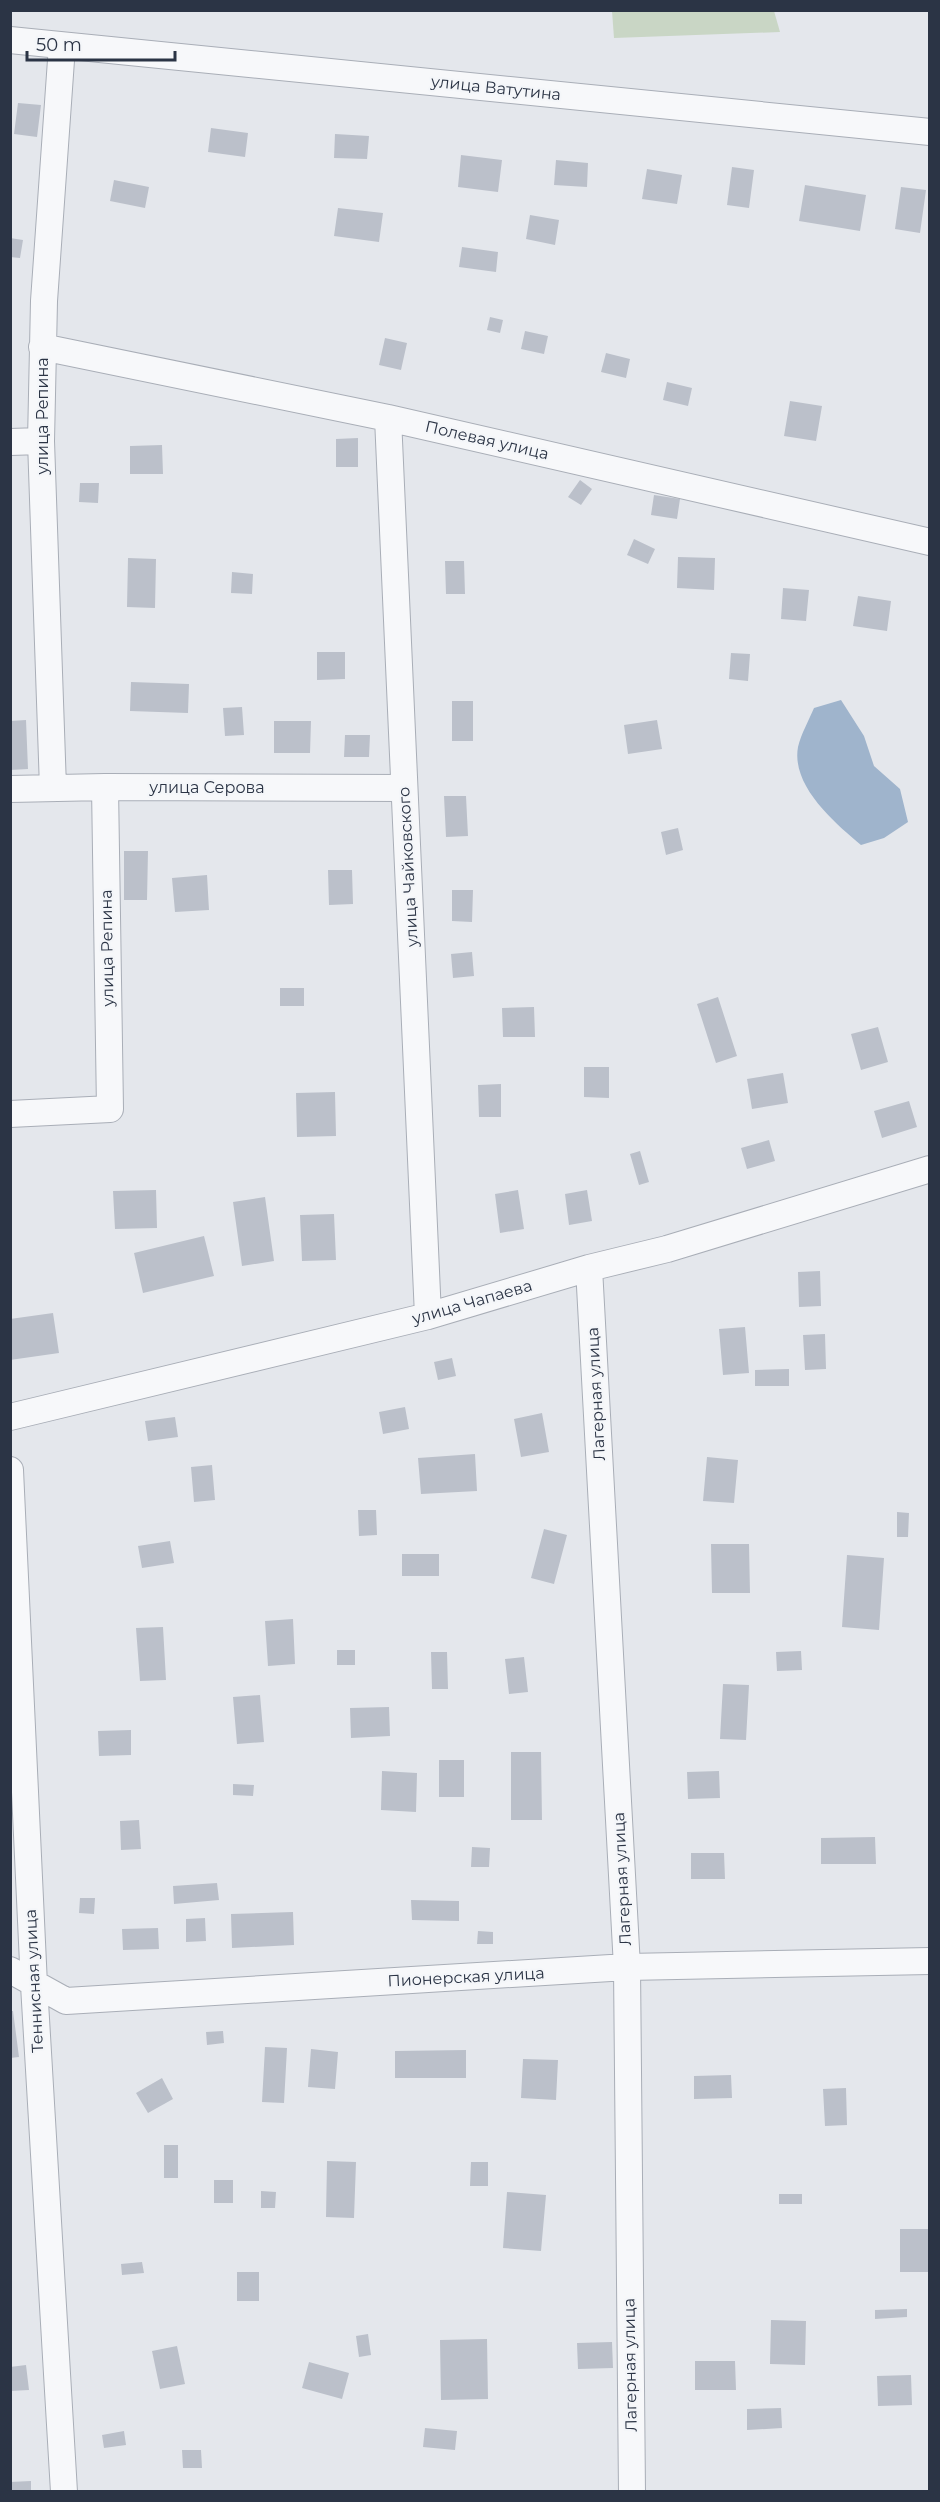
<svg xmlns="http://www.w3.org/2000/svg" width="940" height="2502" font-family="Montserrat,sans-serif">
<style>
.green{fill:#c9d6c5}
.water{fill:#9fb4cc}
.building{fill:#bbc0ca}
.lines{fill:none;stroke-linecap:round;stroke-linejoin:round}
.minor-casing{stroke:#a9aeb7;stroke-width:28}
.minor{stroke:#f7f8fa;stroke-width:26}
.labels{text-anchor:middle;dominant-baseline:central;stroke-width:4.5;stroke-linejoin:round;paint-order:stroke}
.street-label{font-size:16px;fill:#2b3445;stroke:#f4f6f9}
</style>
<rect width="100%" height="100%" fill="#e4e7ec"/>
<path class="green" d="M612 11H774L780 32 614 38Z"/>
<path class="water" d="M841 700 864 736 874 766 900 789 908 822 884 838 861 845C835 823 791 786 798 747 801 734 809 720 814 708Z"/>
<path class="building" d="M18 103 41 105 37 137 14 134Z
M211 128 248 133 245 157 208 152Z
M335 134 369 136 367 159 334 158Z
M461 155 502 160 498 192 458 187Z
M556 160 588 163 587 187 554 185Z
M732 167 754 170 749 208 727 205Z
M647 169 682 175 677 204 642 199Z
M114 180 149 187 145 208 110 201Z
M805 185 866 195 860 231 799 221Z
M901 187 926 190 920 233 895 229Z
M338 208 383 213 379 242 334 236Z
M530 215 559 220 555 245 526 239Z
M10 238 23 240 20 258 10 257Z
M462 247 498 252 496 272 459 267Z
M490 317 503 320 500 333 487 330Z
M525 331 548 336 544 354 521 349Z
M385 338 407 343 401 370 379 365Z
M606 353 630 359 626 378 601 372Z
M667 382 692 388 688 406 663 400Z
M790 401 822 406 816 441 784 436Z
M358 438V467H336V439Z
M162 445 163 474H130V446Z
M580 480 592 489 581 505 568 497Z
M80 483H99L98 503 79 502Z
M654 495 680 499 677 519 651 515Z
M634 539 655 549 648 564 627 555Z
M678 557 715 558 714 590 677 588Z
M128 558 156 559 155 608 127 607Z
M445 561H464L465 594H446Z
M232 572 253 574 252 594 231 593Z
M783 588 809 590 806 621 781 619Z
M858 596 891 601 887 631 853 626Z
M317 652H345V679L317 680Z
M731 653 750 654 748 681 729 679Z
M131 682 189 684 188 713 130 711Z
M452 701H473V741H452Z
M242 707 244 735 225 736 223 708Z
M26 720 28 769 10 770V721Z
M657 720 662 749 628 754 624 725Z
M274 721H311L310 753H274Z
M345 735H370L369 757H344Z
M444 796H466L468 836 446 837Z
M678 828 683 850 666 855 661 832Z
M124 851H148L147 900H124Z
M328 870H352L353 904 329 905Z
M207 875 209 910 175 912 172 878Z
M452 890H473L472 922 452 921Z
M472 952 474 976 453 978 451 954Z
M280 988H304V1006H280Z
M718 997 737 1056 716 1063 697 1004Z
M534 1007 535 1037H503L502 1008Z
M878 1027 888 1062 861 1070 851 1034Z
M584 1067H609V1098L584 1097Z
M783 1073 788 1103 752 1109 747 1079Z
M501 1084V1117H479L478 1085Z
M335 1092 336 1136 297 1137 296 1093Z
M909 1101 917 1127 882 1138 874 1111Z
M769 1140 775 1161 747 1169 741 1148Z
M640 1151 649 1182 639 1185 630 1154Z
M156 1190 157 1228 115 1229 113 1191Z
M518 1190 524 1229 500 1233 495 1194Z
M587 1190 592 1221 569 1225 565 1194Z
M265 1197 274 1261 242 1266 233 1202Z
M334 1214 336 1260 302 1261 300 1215Z
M204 1236 214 1276 143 1293 134 1253Z
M820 1271 821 1306 799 1307 798 1272Z
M53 1313 59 1353 10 1360V1319Z
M745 1327 749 1373 723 1375 719 1329Z
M825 1334 826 1369 805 1370 803 1335Z
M452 1358 456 1376 438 1380 434 1362Z
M789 1369V1386H755V1370Z
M405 1407 409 1429 383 1434 379 1412Z
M542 1413 549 1452 521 1457 514 1419Z
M175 1417 178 1437 148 1441 145 1421Z
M475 1454 477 1491 421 1494 418 1458Z
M707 1457 738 1460 734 1503 703 1501Z
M212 1465 215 1500 194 1502 191 1467Z
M358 1510H376L377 1535 359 1536Z
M897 1512 909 1513 908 1537H897Z
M544 1529 567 1535 554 1584 531 1578Z
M170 1541 174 1563 142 1568 138 1546Z
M711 1544H749L750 1593H712Z
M402 1554H439V1576H402Z
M847 1555 884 1558 879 1630 842 1627Z
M293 1619 295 1664 268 1666 265 1621Z
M163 1627 166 1680 140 1681 136 1628Z
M337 1650H355V1665H337Z
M801 1651 802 1670 777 1671 776 1652Z
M431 1652H447L448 1689H432Z
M524 1657 528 1692 509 1694 505 1659Z
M723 1684 749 1685 746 1740 720 1739Z
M260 1695 264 1742 237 1744 233 1697Z
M389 1707 390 1736 351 1738 350 1708Z
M131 1730V1755L99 1756 98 1731Z
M511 1752H541L542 1820H511Z
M439 1760H464V1797H439Z
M382 1771 417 1773 416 1812 381 1810Z
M719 1771 720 1798 688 1799 687 1772Z
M233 1784 254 1785 253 1796 233 1795Z
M139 1820 141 1849 121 1850 120 1821Z
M875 1837 876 1864H821V1838Z
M472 1847 490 1848 489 1867H471Z
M691 1853H724L725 1879H691Z
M217 1883 219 1900 174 1904 173 1886Z
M80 1898H95L94 1914 79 1913Z
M411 1900 459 1901V1921L412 1920Z
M293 1912 294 1945 232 1948 231 1914Z
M205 1918 206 1941 186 1942V1919Z
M158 1928 159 1949 123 1950 122 1929Z
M478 1931 493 1932V1944H477Z
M10 2011H13L19 2057 10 2058Z
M223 2031 224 2043 207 2045 206 2032Z
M265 2047 287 2048 284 2103 262 2102Z
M311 2049 338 2052 335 2089 308 2087Z
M466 2050V2078H395V2051Z
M523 2059 558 2060 556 2100 521 2098Z
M731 2075 732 2098 694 2099V2076Z
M162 2078 173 2099 148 2113 136 2093Z
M846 2088 847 2125 825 2126 823 2089Z
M164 2145H178V2178H164Z
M327 2161 356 2162 354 2218 326 2217Z
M471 2162H488V2186H470Z
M214 2180H233V2203H214Z
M261 2191 276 2192 275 2208H261Z
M507 2192 546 2195 541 2251 503 2248Z
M779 2194H802V2204H779Z
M900 2229H930V2272H900Z
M142 2262 144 2273 122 2275 121 2264Z
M237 2272H259V2301H237Z
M907 2309V2317L875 2319V2310Z
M771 2320 806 2321 805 2365 770 2364Z
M368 2334 371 2355 359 2357 356 2336Z
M487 2339 488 2399 441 2400 440 2340Z
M612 2342 613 2368 578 2369 577 2343Z
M177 2346 185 2384 160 2389 152 2351Z
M695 2361H735L736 2390H695Z
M309 2362 349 2373 342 2399 302 2388Z
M26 2365 29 2390 10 2391V2367Z
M911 2375 912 2405 878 2406 877 2376Z
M781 2408 782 2428 747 2430V2409Z
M425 2428 457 2431 455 2450 423 2447Z
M124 2431 126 2445 104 2448 102 2435Z
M182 2450H201L202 2468H183Z
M31 2481V2492H10V2482Z"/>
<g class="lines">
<defs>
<path id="minor" d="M10 40 930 132
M42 347 388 418 930 542
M388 418 428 1316
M10 442 41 441
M53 788 41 441 44 301 62 46
M10 789 105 787 404 788
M10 1114 110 1109 105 787
M589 1268 627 1967 632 2492
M10 1417 428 1316 589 1268 667 1249 930 1169
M10 1470 34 1985 64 2492
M10 1970 66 2001 627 1967 930 1961"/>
</defs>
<use href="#minor" class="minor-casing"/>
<use href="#minor" class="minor"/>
</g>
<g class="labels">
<g class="street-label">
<text transform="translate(496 88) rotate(6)">улица Ватутина</text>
<text transform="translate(42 416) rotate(-90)">улица Репина</text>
<text transform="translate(487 440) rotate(13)">Полевая улица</text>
<text x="207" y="787">улица Серова</text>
<text transform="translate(408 867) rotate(-93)">улица Чайковского</text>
<text transform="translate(107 948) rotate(-91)">улица Репина</text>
<text transform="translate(472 1302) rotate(-16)">улица Чапаева</text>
<text transform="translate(596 1394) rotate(-93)">Лагерная улица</text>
<text transform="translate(622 1879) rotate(-93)">Лагерная улица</text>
<text transform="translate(466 1977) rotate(-3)">Пионерская улица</text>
<text transform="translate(34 1981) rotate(-93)">Теннисная улица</text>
<text transform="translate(630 2365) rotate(-91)">Лагерная улица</text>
</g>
</g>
<rect width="940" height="2502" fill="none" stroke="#2b3445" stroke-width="24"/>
<path d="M27 51v9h148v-9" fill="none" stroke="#2b3445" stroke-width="3"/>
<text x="36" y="51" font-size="18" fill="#2b3445" stroke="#f4f6f9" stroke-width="4.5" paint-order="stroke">50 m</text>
</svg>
